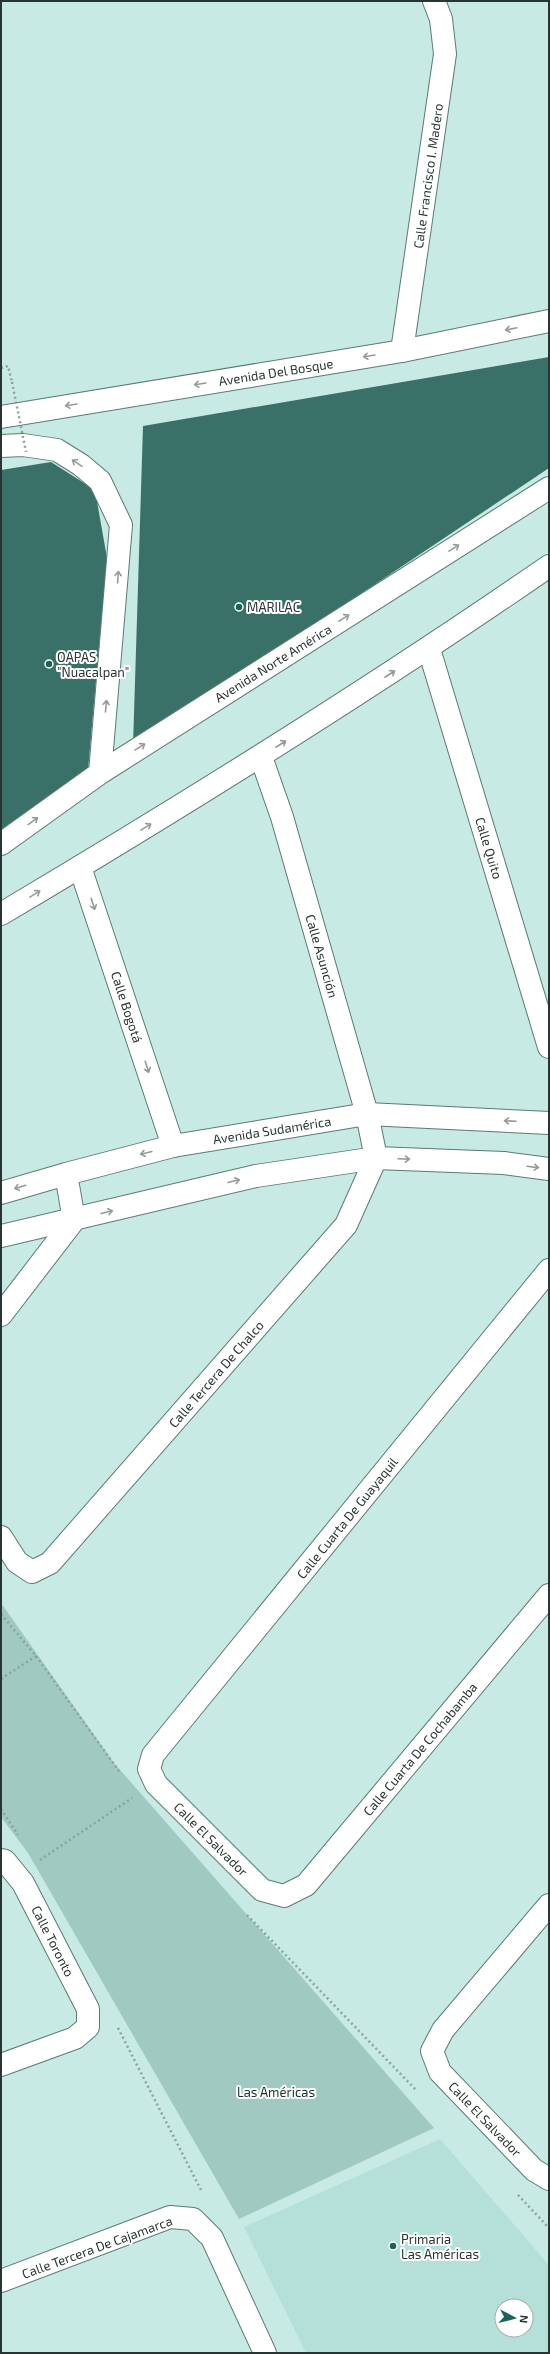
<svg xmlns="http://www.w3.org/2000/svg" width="550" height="2354" font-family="'Exo 2',sans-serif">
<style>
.built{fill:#b5e0d9;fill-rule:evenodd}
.green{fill:#9fc9c1}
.building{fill:#397168}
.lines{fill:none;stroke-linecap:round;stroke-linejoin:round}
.street-casing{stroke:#5b7a74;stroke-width:24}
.secondary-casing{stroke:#5b7a74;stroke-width:24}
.path{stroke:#89a39f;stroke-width:2.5;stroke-dasharray:2 3;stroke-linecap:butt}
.street{stroke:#fff;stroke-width:22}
.secondary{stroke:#fff;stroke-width:22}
.path-bridge{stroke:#89a39f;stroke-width:2.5;stroke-dasharray:2 3;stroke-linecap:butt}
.oneway{stroke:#949a99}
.poi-dot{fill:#1a635a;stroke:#fff;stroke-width:1.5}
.labels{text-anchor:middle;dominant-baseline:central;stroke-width:4;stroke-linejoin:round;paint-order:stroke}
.street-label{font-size:13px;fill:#283533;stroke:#fff}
.poi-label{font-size:13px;fill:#283533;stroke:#fff;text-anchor:start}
.park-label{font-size:13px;fill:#14322d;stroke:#fff}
</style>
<rect width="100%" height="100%" fill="#c8eae4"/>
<path class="built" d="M440 2139 549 2265V2353H306L244 2227ZM502 2306H526V2330H502Z"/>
<path class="green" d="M1 1603 114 1763 434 2128 239 2219 28 1853 1 1817Z"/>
<path class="building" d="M549 357V468L133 746 143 426Z
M51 462 95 490 107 558 88 770 1 832V470Z"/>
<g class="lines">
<defs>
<path id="street" d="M402 351 445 54 441 19 434 1
M429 649 549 1047
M80 867 173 1146
M549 1270 153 1755 149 1769 156 1784 262 1890 284 1896 306 1885 549 1595
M1 1315 74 1220 66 1174
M1 1537 17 1562 32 1572 50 1563 346 1225 376 1158 367 1114 282 817 261 757
M1 1860 5 1861 23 1883 88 2009V2027L75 2038 1 2065
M549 1905 443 2030 432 2051 440 2072 534 2170 549 2179
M1 2281 170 2217 193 2219 212 2238 265 2353"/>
<path id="secondary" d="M1 417 402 351 549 321
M1 446 23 445 57 450 81 465 100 481 121 525 100 773
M1 844 100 773 549 488
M1 914C188 803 371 689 549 566
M1 1193 66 1174 173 1146 367 1114 549 1123
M1 1236 256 1176 376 1158 504 1163 549 1169"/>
</defs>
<use href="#street" class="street-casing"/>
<use href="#secondary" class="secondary-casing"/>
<path class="path" d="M1 368 8 366 12 382
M1 1614 36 1656 121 1774
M1 1679 36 1656
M1 1809 18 1835
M40 1860 132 1798
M247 1915 417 2091
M118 2028 202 2192
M518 2195 549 2228"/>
<use href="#street" class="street"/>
<use href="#secondary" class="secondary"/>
<path class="path-bridge" d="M12 382 26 452"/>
</g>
<defs><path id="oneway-shaft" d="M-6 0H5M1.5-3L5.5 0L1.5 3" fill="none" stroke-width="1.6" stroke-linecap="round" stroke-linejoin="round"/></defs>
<g class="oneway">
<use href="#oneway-shaft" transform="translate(511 329) rotate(168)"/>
<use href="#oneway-shaft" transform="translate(369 356) rotate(171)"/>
<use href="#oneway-shaft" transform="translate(200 384) rotate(171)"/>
<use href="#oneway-shaft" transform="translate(71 405) rotate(171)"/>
<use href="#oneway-shaft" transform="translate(77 463) rotate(-146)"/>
<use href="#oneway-shaft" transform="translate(454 548) rotate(-32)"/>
<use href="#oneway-shaft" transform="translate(118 577) rotate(-86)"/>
<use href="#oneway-shaft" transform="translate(344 618) rotate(-32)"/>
<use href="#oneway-shaft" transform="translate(390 674) rotate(-33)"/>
<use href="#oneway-shaft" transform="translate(106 706) rotate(-85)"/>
<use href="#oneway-shaft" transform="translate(281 744) rotate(-33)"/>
<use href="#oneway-shaft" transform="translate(140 747) rotate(-32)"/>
<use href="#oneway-shaft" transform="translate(33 821) rotate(-36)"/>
<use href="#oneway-shaft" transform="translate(146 827) rotate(-31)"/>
<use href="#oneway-shaft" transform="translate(35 894) rotate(-31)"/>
<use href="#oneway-shaft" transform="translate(93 904) rotate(72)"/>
<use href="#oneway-shaft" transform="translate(147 1067) rotate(72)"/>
<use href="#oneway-shaft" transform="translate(510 1121) rotate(-177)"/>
<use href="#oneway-shaft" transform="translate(146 1153) rotate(166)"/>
<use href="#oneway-shaft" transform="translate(404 1159) rotate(2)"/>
<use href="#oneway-shaft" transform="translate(533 1167) rotate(7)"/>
<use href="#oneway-shaft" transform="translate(234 1181) rotate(-14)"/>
<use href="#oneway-shaft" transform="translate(20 1187) rotate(163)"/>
<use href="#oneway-shaft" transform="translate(107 1212) rotate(-14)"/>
</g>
<g class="poi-dot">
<circle cx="239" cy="607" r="4"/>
<circle cx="49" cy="664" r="4"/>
<circle cx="393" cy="2246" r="4"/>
</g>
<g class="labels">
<g class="street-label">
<text transform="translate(428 176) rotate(-82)">Calle Francisco I. Madero</text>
<text transform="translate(276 372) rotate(-9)">Avenida Del Bosque</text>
<text transform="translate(273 663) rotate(-32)">Avenida Norte América</text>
<text transform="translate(489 848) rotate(73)">Calle Quito</text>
<text transform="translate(322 956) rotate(74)">Calle Asunción</text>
<text transform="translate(127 1007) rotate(72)">Calle Bogotá</text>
<text transform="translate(272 1130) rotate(-9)">Avenida Sudamérica</text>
<text transform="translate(216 1374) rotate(-49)">Calle Tercera De Chalco</text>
<text transform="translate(347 1518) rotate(-51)">Calle Cuarta De Guayaquil</text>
<text transform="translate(420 1749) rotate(-50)">Calle Cuarta De Cochabamba</text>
<text transform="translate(211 1839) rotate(45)">Calle El Salvador</text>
<text transform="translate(53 1941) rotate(63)">Calle Toronto</text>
<text transform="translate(485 2119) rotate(46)">Calle El Salvador</text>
<text transform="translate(97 2247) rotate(-20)">Calle Tercera De Cajamarca</text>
</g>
<g class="poi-label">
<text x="247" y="607">MARILAC</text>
<text x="57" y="657">OAPAS<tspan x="57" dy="15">"Nuacalpan"</tspan></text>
<text x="401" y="2239">Primaria<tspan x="401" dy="15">Las Américas</tspan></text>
</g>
<g class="park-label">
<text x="276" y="2092">Las Américas</text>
</g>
</g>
<rect width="550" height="2354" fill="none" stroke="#283533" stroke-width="4"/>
<g transform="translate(514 2318) rotate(97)"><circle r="19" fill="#ffffff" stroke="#a9aead"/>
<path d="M0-3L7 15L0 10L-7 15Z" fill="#1a635a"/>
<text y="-6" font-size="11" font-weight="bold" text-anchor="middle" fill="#283533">N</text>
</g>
</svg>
